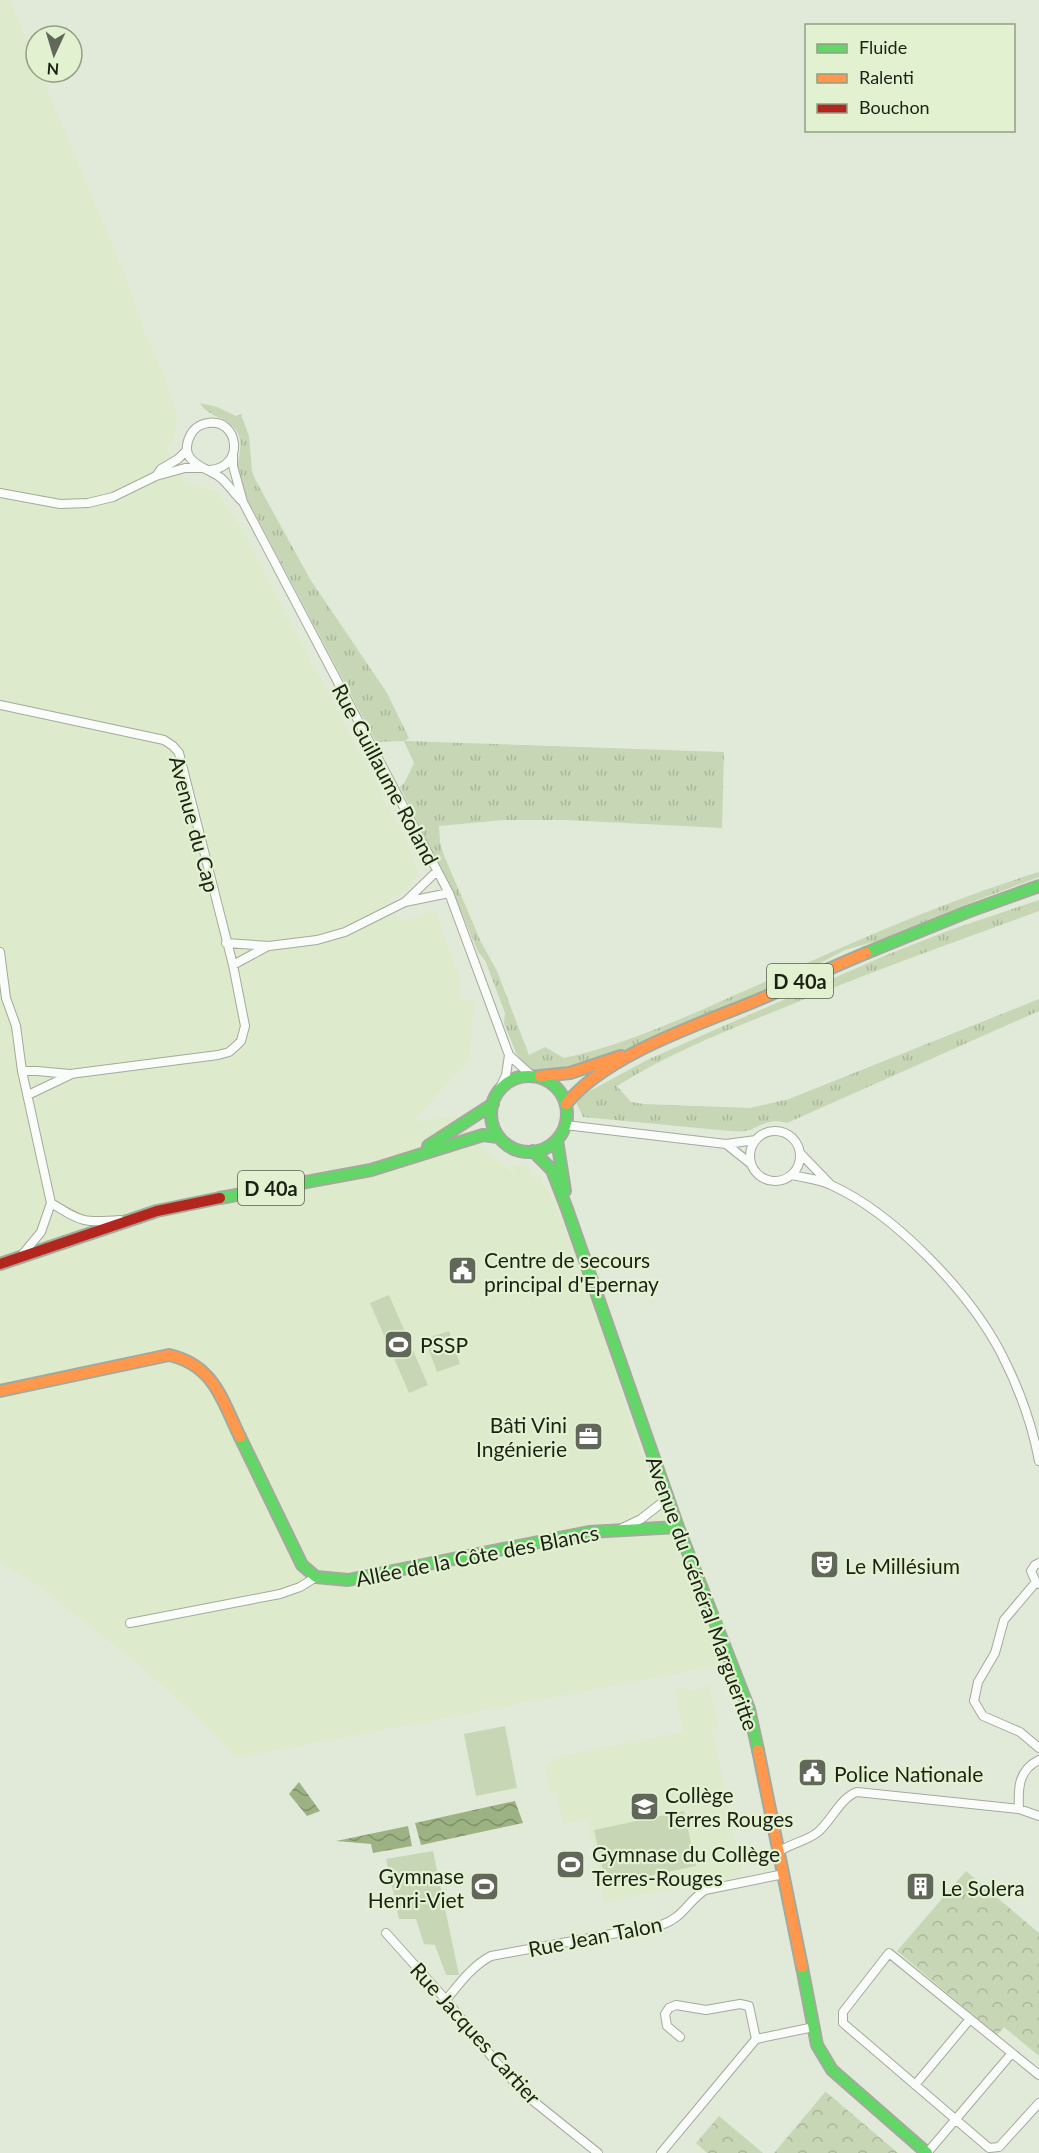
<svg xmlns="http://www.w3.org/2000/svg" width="1039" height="2153" font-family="Lato,sans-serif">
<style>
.built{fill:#ddebcc}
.grass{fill:url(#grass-tufts)}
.park{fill:url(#park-crowns)}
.pitch{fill:#c7d6b5}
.water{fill:url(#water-waves)}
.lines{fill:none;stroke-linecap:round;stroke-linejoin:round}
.street-casing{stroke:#a3aa9c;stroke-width:10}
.fast-casing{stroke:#a3aa9c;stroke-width:14}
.slow-casing{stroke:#a3aa9c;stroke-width:14}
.jam-casing{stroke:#a3aa9c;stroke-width:14}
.street{stroke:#fafcf9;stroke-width:8}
.fast{stroke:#63d668;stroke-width:10}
.slow{stroke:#ff974d;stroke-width:10}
.jam{stroke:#b3261e;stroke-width:10}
.labels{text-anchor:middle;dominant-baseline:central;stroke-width:4.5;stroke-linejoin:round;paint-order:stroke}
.shield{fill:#e2f2d0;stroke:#57604d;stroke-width:1.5}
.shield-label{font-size:20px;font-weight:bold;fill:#1c2115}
.street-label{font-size:21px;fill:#1c2115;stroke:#e2f2d0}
.poi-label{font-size:21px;fill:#1c2115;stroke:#e2f2d0;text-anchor:start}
</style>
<defs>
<pattern id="grass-tufts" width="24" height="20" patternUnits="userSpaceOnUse" patternTransform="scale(1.5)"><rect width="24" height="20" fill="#c7d6b5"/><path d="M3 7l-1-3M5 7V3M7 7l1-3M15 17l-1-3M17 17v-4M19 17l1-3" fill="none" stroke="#aab79b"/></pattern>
<pattern id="park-crowns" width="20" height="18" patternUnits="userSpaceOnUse" patternTransform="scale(1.5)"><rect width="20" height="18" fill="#c7d6b5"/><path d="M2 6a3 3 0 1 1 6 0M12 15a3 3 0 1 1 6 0" fill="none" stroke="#aab79b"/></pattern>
<pattern id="water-waves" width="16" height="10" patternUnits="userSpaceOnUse" patternTransform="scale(1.5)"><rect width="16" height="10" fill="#9db283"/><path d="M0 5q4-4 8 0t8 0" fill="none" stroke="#7f906a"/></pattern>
</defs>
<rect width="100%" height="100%" fill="#e1ead8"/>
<path class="built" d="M0 0H10L36 63V72H40L124 273 147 338 163 373 177 416 174 438 167 449 186 482 217 491 239 524 412 852 418 874 406 891 390 899 399 917 402 922 435 910 458 974 462 989 459 991 462 1000 474 998 470 1059 412 1122 457 1116 490 1155 515 1174 512 1166 528 1164 530 1177 539 1174 555 1203 603 1333 648 1477 726 1664 236 1758 204 1724 137 1663 32 1581 0 1563Z
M710 1686 718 1727 712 1729 743 1876 603 1902 588 1820 563 1824 556 1792 551 1793 545 1765 553 1763 552 1758 683 1732 675 1690 687 1688 688 1691Z"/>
<path class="grass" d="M200 403 217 407 236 416 241 414 249 436 252 471 256 481 310 579 387 693 409 738 405 741 724 752 722 828 566 820H504L439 826 440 842 443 853 481 942 497 971 529 1055 545 1047 564 1058C633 1043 696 1012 760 984 851 943 944 901 1039 872V877L975 901 881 940 845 950 792 978 626 1050 550 1074H544L527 1067 516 1053 504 1023 505 1013 485 960 478 952 454 894 400 787 405 782 414 763 404 741 376 742 246 497C242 488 238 478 238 469 237 455 245 445 237 432 228 417 209 418 200 403Z
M1039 900V911C952 943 864 974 778 1010 723 1032 666 1055 617 1086L631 1102 644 1104 750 1108 789 1099 1039 999V1011L787 1123C771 1118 763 1124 750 1130 744 1132 736 1131 730 1131L583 1117 576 1102 588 1092 647 1060 712 1031 889 954 950 930Z"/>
<path class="park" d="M966 1871 1039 1933V2056L1004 2027 997 2035 897 1951Z
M826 2091V2092L898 2153H774Z
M719 2116 763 2153H707L696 2143Z"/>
<path class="pitch" d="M389 1295 428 1385 409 1393 370 1303Z
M449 1331 460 1364 437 1372 425 1339Z
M505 1726 517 1788 476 1796 464 1734Z
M684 1811 696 1866 606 1885 594 1830Z
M433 1851 459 1975H446L435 1945 424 1944 416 1919H399L386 1859Z"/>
<path class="water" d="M299 1782 320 1811 307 1816 289 1794Z
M515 1801 523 1823 421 1845 415 1823Z
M408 1826 412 1846 373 1853 371 1844 336 1841Z"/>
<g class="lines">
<defs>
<path id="street" d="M233 455V466L243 502 449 893 509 1055
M209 470C246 468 239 418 208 423 200 424 193 429 190 436 177 463 207 467 221 478 229 485 235 495 243 502
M156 476 185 468H201
M0 493 60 504 88 503 113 497 156 476 161 469 178 459 187 450
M0 705 164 740 173 746 179 753 233 965 245 1026 241 1041 236 1046 229 1052 218 1055 70 1074 37 1071H22
M406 901 437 871
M226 943 269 946 317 940 345 932 405 902 449 893
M0 952 6 998 16 1026 22 1071 51 1203
M233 965 268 946
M500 1088 506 1075 509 1055 532 1076
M28 1095 70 1075
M565 1125 726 1144 756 1140
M750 1156a25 25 0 1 1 50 0a25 25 0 1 1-50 0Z
M726 1144 751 1164
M800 1153 829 1183
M792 1175C804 1178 820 1179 831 1185 895 1214 969 1292 1001 1353 1018 1386 1032 1424 1039 1461
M22 1255 41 1232 51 1203C82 1222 83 1223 120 1220
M622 1528 641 1519 668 1498
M1036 1582 1031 1571 1035 1565 1039 1563
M1039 1584 1036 1582 1004 1620 995 1653 978 1682 974 1701 983 1716 1020 1732 1039 1748
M130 1623 280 1594 300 1587 316 1577
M1019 1809C1018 1789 1018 1770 1039 1760
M780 1851C792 1843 807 1841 818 1832 832 1820 840 1798 857 1792L1019 1809 1039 1816
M386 1933 446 2000 496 2062 527 2096 598 2153
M446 2000C460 1983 472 1966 491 1956L661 1925C683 1918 687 1902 705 1890L784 1874
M680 2037 667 2026 665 2014 669 2008 676 2005 706 2010 740 2004 749 2006 756 2039
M1039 2075 889 1953 843 2012V2023L989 2148 999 2147 1039 2103
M915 2085 970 2019
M661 2153 756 2039 814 2027
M927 2153 1012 2053"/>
<path id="fast" d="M866 953 967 912 1039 886
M491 1114a38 38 0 1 1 76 0a38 38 0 1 1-76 0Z
M557 1140 565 1191
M428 1146 493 1104
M533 1151 552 1170 567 1209 678 1527 749 1709 758 1750
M220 1198 371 1170 483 1135 498 1137
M240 1437 302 1565 316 1577 348 1580 589 1532 678 1527
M802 1967 817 2045 832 2070 927 2153"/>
<path id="slow" d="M540 1076 570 1073 621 1056
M566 1104C606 1055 695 1026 753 1002 791 986 828 969 866 953
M0 1391 169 1355C214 1365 222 1400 240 1437
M758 1750 802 1967"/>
<path id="jam" d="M0 1264 157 1211 220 1198"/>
</defs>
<use href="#street" class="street-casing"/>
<use href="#fast" class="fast-casing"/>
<use href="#slow" class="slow-casing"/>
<use href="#jam" class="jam-casing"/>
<use href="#street" class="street"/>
<use href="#fast" class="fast"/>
<use href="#slow" class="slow"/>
<use href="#jam" class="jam"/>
</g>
<defs>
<symbol id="civic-square" viewBox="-11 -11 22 22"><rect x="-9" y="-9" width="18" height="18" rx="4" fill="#616759" stroke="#e2f2d0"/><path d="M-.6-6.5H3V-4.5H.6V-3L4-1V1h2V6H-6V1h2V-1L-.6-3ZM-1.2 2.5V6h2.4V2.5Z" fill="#fff"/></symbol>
<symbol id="stadium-square" viewBox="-11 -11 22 22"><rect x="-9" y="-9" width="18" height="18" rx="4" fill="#616759" stroke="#e2f2d0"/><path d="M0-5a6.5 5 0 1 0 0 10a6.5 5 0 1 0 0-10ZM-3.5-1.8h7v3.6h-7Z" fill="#fff"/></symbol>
<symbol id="office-square" viewBox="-11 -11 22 22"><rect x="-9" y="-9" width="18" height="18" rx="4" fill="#616759" stroke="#e2f2d0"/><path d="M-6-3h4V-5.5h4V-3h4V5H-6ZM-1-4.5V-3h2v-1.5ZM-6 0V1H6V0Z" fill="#fff"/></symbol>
<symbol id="theatre-square" viewBox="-11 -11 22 22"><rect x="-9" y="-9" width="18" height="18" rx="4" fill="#616759" stroke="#e2f2d0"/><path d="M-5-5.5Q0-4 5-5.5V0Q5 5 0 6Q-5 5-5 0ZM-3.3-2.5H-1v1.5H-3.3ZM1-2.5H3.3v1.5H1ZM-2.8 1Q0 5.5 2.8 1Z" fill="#fff"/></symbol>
<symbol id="school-square" viewBox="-11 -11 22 22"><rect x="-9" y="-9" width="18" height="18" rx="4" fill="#616759" stroke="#e2f2d0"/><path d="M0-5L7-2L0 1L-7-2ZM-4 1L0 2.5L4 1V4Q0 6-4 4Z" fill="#fff"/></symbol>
<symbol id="building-square" viewBox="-11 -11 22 22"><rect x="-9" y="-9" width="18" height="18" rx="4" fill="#616759" stroke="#e2f2d0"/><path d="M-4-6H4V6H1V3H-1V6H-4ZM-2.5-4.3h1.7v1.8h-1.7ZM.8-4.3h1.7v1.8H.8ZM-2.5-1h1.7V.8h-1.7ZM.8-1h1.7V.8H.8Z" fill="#fff"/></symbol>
</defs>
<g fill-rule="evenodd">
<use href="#civic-square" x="446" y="1254" width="33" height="33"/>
<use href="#stadium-square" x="382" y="1328" width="33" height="33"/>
<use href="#office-square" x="572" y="1420" width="33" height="33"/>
<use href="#theatre-square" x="808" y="1548" width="33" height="33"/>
<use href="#civic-square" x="796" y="1756" width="33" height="33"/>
<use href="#school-square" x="628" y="1790" width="33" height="33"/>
<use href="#stadium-square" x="554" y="1848" width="33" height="33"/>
<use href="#stadium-square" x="468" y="1870" width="33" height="33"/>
<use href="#building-square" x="904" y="1870" width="33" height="33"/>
</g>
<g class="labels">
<g class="shield">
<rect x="767" y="964" width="66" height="34" rx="4.5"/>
<rect x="238" y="1171" width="66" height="34" rx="4.5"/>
</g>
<g class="shield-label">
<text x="800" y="981">D 40a</text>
<text x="271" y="1188">D 40a</text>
</g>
<g class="street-label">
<text transform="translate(386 774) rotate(62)">Rue Guillaume Roland</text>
<text transform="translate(195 824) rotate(75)">Avenue du Cap</text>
<text transform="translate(477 1555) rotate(-11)">Allée de la Côte des Blancs</text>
<text transform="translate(703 1593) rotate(70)">Avenue du Général Margueritte</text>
<text transform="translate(595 1936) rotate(-11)">Rue Jean Talon</text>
<text transform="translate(476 2033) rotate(48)">Rue Jacques Cartier</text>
</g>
<g class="poi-label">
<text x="484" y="1259">Centre de secours<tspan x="484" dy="24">principal d'Epernay</tspan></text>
<text x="420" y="1344">PSSP</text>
<text x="567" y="1424" text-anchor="end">Bâti Vini<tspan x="567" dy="24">Ingénierie</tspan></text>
<text x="845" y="1565">Le Millésium</text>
<text x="834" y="1773">Police Nationale</text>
<text x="665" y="1794">Collège<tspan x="665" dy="24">Terres Rouges</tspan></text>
<text x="592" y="1853">Gymnase du Collège<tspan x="592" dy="24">Terres-Rouges</tspan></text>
<text x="464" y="1875" text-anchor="end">Gymnase<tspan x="464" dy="24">Henri-Viet</tspan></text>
<text x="941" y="1887">Le Solera</text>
</g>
</g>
<rect x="805" y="24" width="210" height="108" fill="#e2f2d0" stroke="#939e85" stroke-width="1.5"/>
<rect x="817" y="44" width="30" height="9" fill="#63d668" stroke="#939e85" stroke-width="1.5"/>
<text x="859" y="54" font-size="18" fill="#1c2115">Fluide</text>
<rect x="817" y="74" width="30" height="9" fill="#ff974d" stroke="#939e85" stroke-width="1.5"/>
<text x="859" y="84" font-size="18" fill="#1c2115">Ralenti</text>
<rect x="817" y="104" width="30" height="9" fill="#b3261e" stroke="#939e85" stroke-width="1.5"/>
<text x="859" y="114" font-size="18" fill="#1c2115">Bouchon</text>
<g transform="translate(54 54) rotate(184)"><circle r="28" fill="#e2f2d0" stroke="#939e85" stroke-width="1.5"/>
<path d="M0-4.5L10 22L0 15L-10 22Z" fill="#616759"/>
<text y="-9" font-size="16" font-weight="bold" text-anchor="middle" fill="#1c2115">N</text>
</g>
</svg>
